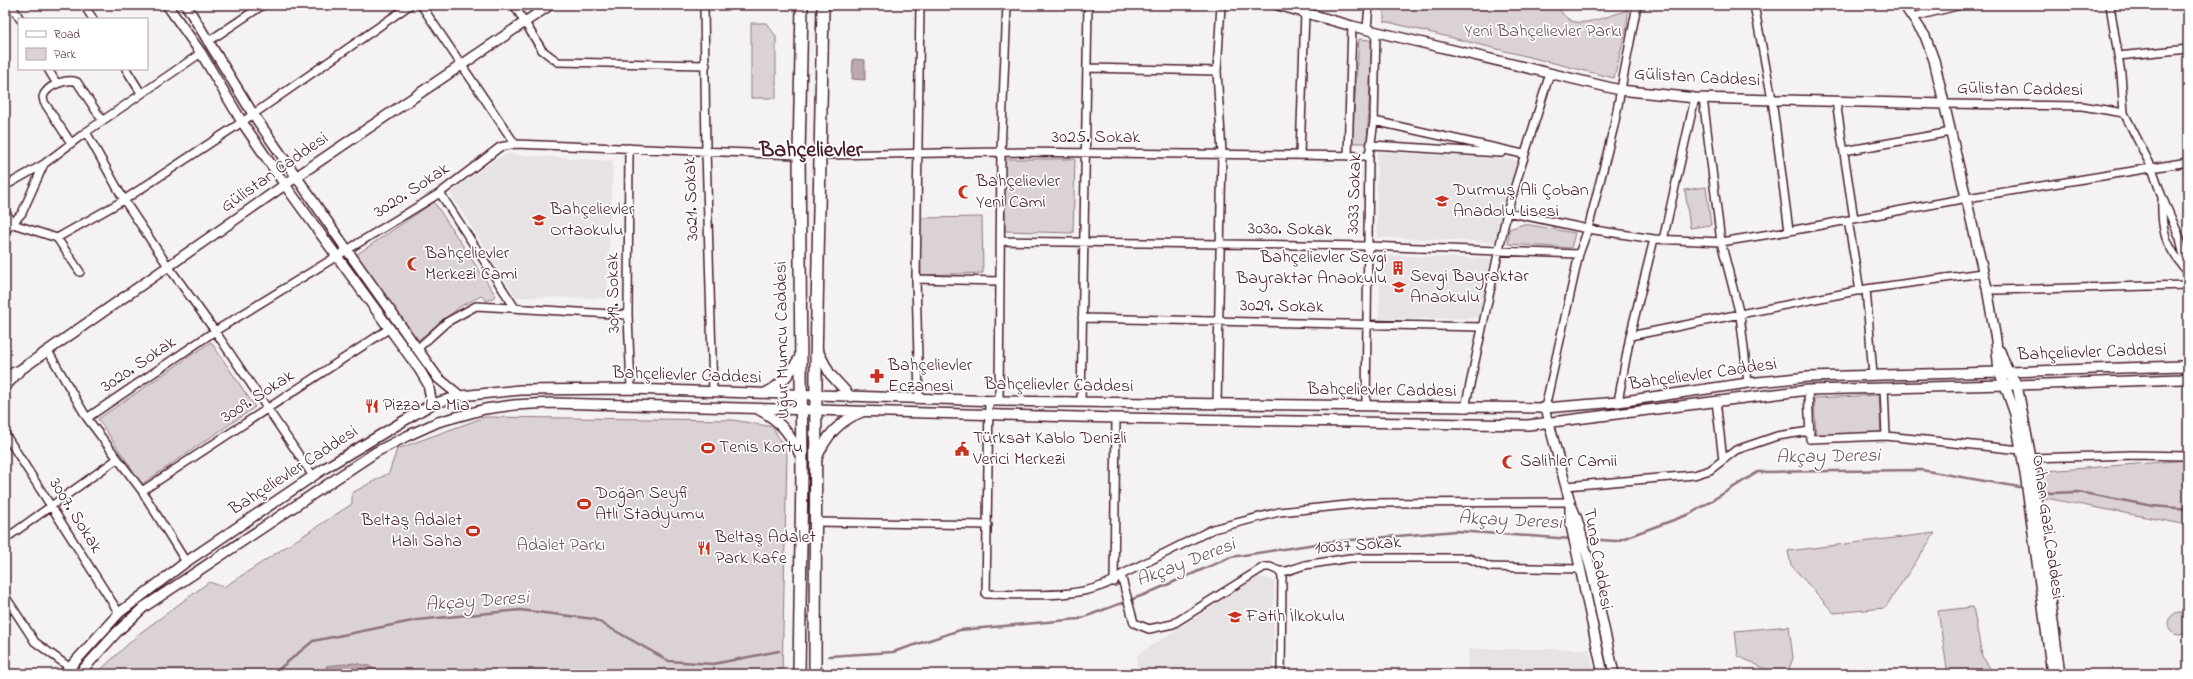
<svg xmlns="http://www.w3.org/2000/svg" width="2193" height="679" font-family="'Indie Flower',sans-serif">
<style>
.built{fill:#e7e2e3}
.green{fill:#dbd2d5;stroke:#927880}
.water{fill:#baa9ae;stroke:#8d727a}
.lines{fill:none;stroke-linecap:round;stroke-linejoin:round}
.stream{stroke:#8d727a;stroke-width:2.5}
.street-casing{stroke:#4a1f2b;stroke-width:10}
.secondary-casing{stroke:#4a1f2b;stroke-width:12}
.primary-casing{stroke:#4a1f2b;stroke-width:14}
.street{stroke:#fff;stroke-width:7}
.secondary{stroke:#fff;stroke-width:9}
.primary{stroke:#fff;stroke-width:11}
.labels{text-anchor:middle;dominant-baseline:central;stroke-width:3.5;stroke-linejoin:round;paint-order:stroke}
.park-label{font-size:18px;fill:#6e4c56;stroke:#fff}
.street-label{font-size:18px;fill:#4a1f2b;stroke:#fff}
.poi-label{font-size:18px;fill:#4a1f2b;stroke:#fff;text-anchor:start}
.water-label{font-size:19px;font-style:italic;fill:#714f59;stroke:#fff}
.district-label{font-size:22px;font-weight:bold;fill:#4a1f2b;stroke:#fff}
</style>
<rect width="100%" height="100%" fill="#f4f2f2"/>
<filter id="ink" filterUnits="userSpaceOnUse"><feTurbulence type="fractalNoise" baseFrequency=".025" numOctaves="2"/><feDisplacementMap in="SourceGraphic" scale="8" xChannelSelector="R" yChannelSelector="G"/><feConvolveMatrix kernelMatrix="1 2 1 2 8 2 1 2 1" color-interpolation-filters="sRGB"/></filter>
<g filter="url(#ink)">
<path class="built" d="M1377 152 1513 159 1518 164 1495 242 1377 237Z
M508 154 613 161 607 298 516 297 450 193 494 160Z
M1381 255 1491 259 1479 318 1379 319Z
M1258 577 1274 580 1273 674H1137V655Z
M1468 649H1589L1595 674H1468Z"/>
<path class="green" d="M1384 5H1557C1561 12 1566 20 1575 22 1587 25 1615 14 1628 10L1627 27 1614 78 1384 21Z
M751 23H766L776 36V98H751Z
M1359 39 1370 40 1372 44 1367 143H1353L1352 141Z
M1004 159H1075L1073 233 1005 231Z
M1706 187 1711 225 1690 228 1685 190Z
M434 202 496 296 487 301 481 296 461 306 417 341 356 255Z
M982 217 983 273 921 275 919 218Z
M1524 224 1575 233 1571 248 1508 244 1509 229Z
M211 342 255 407 142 484 98 419Z
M1879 395 1881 433 1816 437 1814 398Z
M485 417 733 420 773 427 787 454 782 674H96L140 633 209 582 224 587 352 504V493L389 473 397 449Z
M2188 460V525L2035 496 2033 472Z
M1935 533 1885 608 1834 613 1791 565 1788 551Z
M1973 607 1982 656 1994 674H1948L1938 611Z
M2168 624a11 11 0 1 1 22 0a11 11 0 1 1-22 0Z
M1789 626 1793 658 1787 674H1776L1738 656 1735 631Z"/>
<path class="water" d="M853 59 865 60V80L852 79Z
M354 663 369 666 383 674H357L355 671 348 670 328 672 326 666Z"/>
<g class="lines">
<path class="stream" d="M2038 491 2052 493 2078 492 2153 506 2188 509
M1585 539 1616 541 1690 514 1758 472 1921 470 2025 488
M829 656 893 652 960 630 1079 619 1146 594 1231 557 1329 542 1456 531 1572 539
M273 674 313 641 417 620 520 610 594 619 669 661 713 664 779 651"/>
<defs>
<path id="street" d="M11 5 20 19
M84 5 93 19
M421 5 515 144
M514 5 542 50 558 62 706 65
M704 5 706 150 713 392
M1754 5 1772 99 1789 231
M2110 5 2121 74 2124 113 2152 168 2162 197 2180 238 2188 277
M1913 17 1961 5
M1367 29 1369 5
M209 41 263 5
M201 53 86 132 124 200 168 266 215 331 313 476
M2118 56 2188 49
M1088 68 1217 71
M48 69 57 84
M126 69 141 93
M1703 98 1721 242 1740 315 1748 383
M1836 101 1854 219
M1945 104 2082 106 2124 113
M1374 121 1523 154
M71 143 44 102 43 97C46 86 66 78 77 82L102 120
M1372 145 1501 153
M629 148 628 315 631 389
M1844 151 1951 132
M1300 154 1305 13
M821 155 1001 152 1369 156
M1348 156 1352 26
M5 186 44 164 86 132
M440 193 515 308
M2162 199C2161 231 2165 244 2185 269
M5 211 13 224 57 238 124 200 242 122 410 5
M1507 212 1588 229 1654 239 1721 242 1789 231 1967 198 2188 162
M1848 220 1860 291
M5 231 22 213 44 164
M57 238 80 272
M1663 240 1695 98
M1000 241 1368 246 1579 254
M916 279 999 281
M1987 288 1995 290 2188 285
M1866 289 1873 375
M1082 318 1481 327
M1630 336 1866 289 1982 273
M417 349 447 322 476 306 628 315
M48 351 87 418 142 491 186 562
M1884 387 1886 436 2021 450
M1808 390 1810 439 1886 436
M919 399 916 279 920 5
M989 400 986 594C1025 594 1090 601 1121 575L1213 529 1279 512 1367 503 1570 502
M999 401 1001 152 1007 5
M1716 401 1723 460
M1081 402 1088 5
M1618 402 1630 336 1654 239
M1217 405 1222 153 1217 71 1221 5
M1366 406 1369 156 1374 121 1376 31
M1465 408 1507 212 1550 73
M87 418 215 331 440 193 500 147 515 144 799 155
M1549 423 1545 408 1579 254 1588 229 1614 126 1637 5
M5 434 119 613
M2031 458 2132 455 2188 456
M1566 486 1694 475 1710 470 1736 450 1777 436 1810 431
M142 491 390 328
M817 522 988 525
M5 539 117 459
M1279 571 1282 576 1281 674
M1121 575 1134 623 1149 629 1173 624 1264 567H1270L1279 571H1287L1305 565 1350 558H1468L1490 567 1580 569
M1114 582 1116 418
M5 596 35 642 69 667
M5 614 11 606"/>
<path id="secondary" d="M167 5 201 53 242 122 285 185 419 369 428 384 432 404
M186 5 253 114 347 250 438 378 460 396
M1278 5 1352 26 1620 90 1695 98 1945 104
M817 349 830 374 851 397
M2000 351 2008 372 2181 366 2188 368
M5 376 20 370
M5 387 20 370 296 177 550 5
M765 393C782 385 790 373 800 357
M759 410C781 421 791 435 801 457
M1549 423 1570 502V521L1603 674
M817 458C826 436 839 421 862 412
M1572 507 1577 519 1592 573 1614 674
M64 674 119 613 186 562 325 468 432 404 460 396 520 390 631 389 999 401 1545 408 1618 402 1748 383 1808 377 1999 372H2008L2017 385H2005L1999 372 1996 340 1987 288 1934 60 1925 36 1904 5
M79 674 118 631 144 607 376 452 407 436 438 422 485 409 514 405 551 403 1116 418 1528 425 1808 390 2005 385 2015 414 2026 480 2052 674
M2060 674 2031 458 2017 385 2181 379 2188 377"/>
<path id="primary" d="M799 674 802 473 799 155 802 5
M815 674 816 364 823 5"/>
</defs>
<use href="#street" class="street-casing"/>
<use href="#secondary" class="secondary-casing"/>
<use href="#primary" class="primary-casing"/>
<use href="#street" class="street"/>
<use href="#secondary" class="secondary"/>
<use href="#primary" class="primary"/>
</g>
</g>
<defs>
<symbol id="mosque-bare" viewBox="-9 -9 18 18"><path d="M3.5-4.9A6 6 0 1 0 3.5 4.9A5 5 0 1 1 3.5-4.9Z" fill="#c8321e" stroke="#fff" stroke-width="2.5" paint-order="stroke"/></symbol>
<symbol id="school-bare" viewBox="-9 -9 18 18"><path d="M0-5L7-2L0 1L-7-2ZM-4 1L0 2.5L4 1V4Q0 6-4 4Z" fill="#c8321e" stroke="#fff" stroke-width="2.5" paint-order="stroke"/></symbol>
<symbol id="building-bare" viewBox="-9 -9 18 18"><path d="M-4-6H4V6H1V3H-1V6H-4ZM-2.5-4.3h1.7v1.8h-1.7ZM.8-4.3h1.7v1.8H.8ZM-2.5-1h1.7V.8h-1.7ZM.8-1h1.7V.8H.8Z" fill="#c8321e" stroke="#fff" stroke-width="2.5" paint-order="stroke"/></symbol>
<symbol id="pharmacy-bare" viewBox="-9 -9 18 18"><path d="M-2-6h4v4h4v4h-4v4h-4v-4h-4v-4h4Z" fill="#c8321e" stroke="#fff" stroke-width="2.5" paint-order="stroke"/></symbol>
<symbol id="restaurant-bare" viewBox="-9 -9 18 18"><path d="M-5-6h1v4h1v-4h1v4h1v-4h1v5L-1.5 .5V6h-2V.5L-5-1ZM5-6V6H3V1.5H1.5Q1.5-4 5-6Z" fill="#c8321e" stroke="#fff" stroke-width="2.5" paint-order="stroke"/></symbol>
<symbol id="stadium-bare" viewBox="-9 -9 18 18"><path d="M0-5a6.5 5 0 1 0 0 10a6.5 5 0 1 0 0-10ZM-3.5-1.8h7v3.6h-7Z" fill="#c8321e" stroke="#fff" stroke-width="2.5" paint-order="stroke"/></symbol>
<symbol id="civic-bare" viewBox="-9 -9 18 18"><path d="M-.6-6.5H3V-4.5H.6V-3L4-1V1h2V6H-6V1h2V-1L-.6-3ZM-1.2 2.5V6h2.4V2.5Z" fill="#c8321e" stroke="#fff" stroke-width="2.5" paint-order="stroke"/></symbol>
</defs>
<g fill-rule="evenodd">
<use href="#mosque-bare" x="955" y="182" width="20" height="20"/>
<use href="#school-bare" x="1432" y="191" width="20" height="20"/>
<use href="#school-bare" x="529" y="210" width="20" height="20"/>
<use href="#mosque-bare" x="404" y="254" width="20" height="20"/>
<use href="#building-bare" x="1388" y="258" width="20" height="20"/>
<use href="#school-bare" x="1389" y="277" width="20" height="20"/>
<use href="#pharmacy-bare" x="867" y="366" width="20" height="20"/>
<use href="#restaurant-bare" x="362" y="396" width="20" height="20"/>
<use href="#stadium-bare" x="698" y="438" width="20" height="20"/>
<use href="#civic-bare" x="952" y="439" width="20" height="20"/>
<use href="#mosque-bare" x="1499" y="452" width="20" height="20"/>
<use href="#stadium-bare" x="574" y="494" width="20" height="20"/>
<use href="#stadium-bare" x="463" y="521" width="20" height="20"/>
<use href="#restaurant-bare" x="694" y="538" width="20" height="20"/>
<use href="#school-bare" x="1225" y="607" width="20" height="20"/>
</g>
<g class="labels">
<g class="park-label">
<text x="1543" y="32">Yeni Bahçelievler Parkı</text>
<text x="561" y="546">Adalet Parkı</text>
</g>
<g class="street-label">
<text transform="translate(1697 78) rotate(3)">Gülistan Caddesi</text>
<text transform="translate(2020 90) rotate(1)">Gülistan Caddesi</text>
<text x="1096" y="138">3025. Sokak</text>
<text transform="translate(275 173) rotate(-35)">Gülistan Caddesi</text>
<text transform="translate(412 191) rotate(-33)">3020. Sokak</text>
<text transform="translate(1355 194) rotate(-88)">3033 Sokak</text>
<text transform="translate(692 199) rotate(-92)">3021. Sokak</text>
<text transform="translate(1290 230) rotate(1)">3030. Sokak</text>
<text transform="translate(614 293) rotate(-91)">3019. Sokak</text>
<text transform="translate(1282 307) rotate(1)">3029. Sokak</text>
<text transform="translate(783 340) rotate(-91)">Uğur Mumcu Caddesi</text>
<text transform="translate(2092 353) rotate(-2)">Bahçelievler Caddesi</text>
<text transform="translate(139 365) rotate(-34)">3020. Sokak</text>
<text transform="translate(1703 375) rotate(-8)">Bahçelievler Caddesi</text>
<text transform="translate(687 376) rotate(2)">Bahçelievler Caddesi</text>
<text transform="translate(1059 386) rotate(1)">Bahçelievler Caddesi</text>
<text transform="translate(1382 391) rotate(1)">Bahçelievler Caddesi</text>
<text transform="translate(258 397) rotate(-33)">3009. Sokak</text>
<text transform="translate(294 471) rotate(-33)">Bahçelievler Caddesi</text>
<text transform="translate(75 516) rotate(58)">3007. Sokak</text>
<text transform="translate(2047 527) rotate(82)">Orhan Gazi Caddesi</text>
<text transform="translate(1358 546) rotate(-4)">10037 Sokak</text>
<text transform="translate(1597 559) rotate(80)">Tuna Caddesi</text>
</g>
<g class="poi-label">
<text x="976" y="182">Bahçelievler<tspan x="976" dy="21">Yeni Cami</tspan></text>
<text x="1453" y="191">Durmuş Ali Çoban<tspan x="1453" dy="21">Anadolu Lisesi</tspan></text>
<text x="550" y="210">Bahçelievler<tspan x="550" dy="21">Ortaokulu</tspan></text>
<text x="425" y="254">Bahçelievler<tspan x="425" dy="21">Merkezi Cami</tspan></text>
<text x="1387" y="258" text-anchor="end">Bahçelievler Sevgi<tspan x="1387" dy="21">Bayraktar Anaokulu</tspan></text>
<text x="1410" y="277">Sevgi Bayraktar<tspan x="1410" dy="21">Anaokulu</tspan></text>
<text x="888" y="366">Bahçelievler<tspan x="888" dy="21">Eczanesi</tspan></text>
<text x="383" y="406">Pizza La Mia</text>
<text x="973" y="439">Türksat Kablo Denizli<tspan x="973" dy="21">Verici Merkezi</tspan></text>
<text x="719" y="448">Tenis Kortu</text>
<text x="1520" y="462">Salihler Camii</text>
<text x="595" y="494">Doğan Seyfi<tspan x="595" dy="21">Atlı Stadyumu</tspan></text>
<text x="462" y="521" text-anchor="end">Beltaş Adalet<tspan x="462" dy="21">Halı Saha</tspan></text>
<text x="715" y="538">Beltaş Adalet<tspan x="715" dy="21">Park Kafe</tspan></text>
<text x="1246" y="617">Fatih İlkokulu</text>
</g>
<g class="water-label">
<text transform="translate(1828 457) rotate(-1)">Akçay Deresi</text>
<text transform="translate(1510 521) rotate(3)">Akçay Deresi</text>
<text transform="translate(1186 563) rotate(-21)">Akçay Deresi</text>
<text transform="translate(477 602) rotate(-4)">Akçay Deresi</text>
</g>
<g class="district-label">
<text x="811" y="151">Bahçelievler</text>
</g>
</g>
<rect width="2193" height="679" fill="none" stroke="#fff" stroke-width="20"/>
<rect x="10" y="10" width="2173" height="659" fill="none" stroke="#4a1f2b" stroke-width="1.5" filter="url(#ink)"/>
<rect x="18" y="18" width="130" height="52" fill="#ffffff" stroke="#b7a5aa"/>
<rect x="26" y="31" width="20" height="6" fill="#ffffff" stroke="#b7a5aa"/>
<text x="54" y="38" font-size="12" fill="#4a1f2b">Road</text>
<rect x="26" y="48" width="20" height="12" fill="#dbd2d5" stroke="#b7a5aa"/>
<text x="54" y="58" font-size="12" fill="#4a1f2b">Park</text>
</svg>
